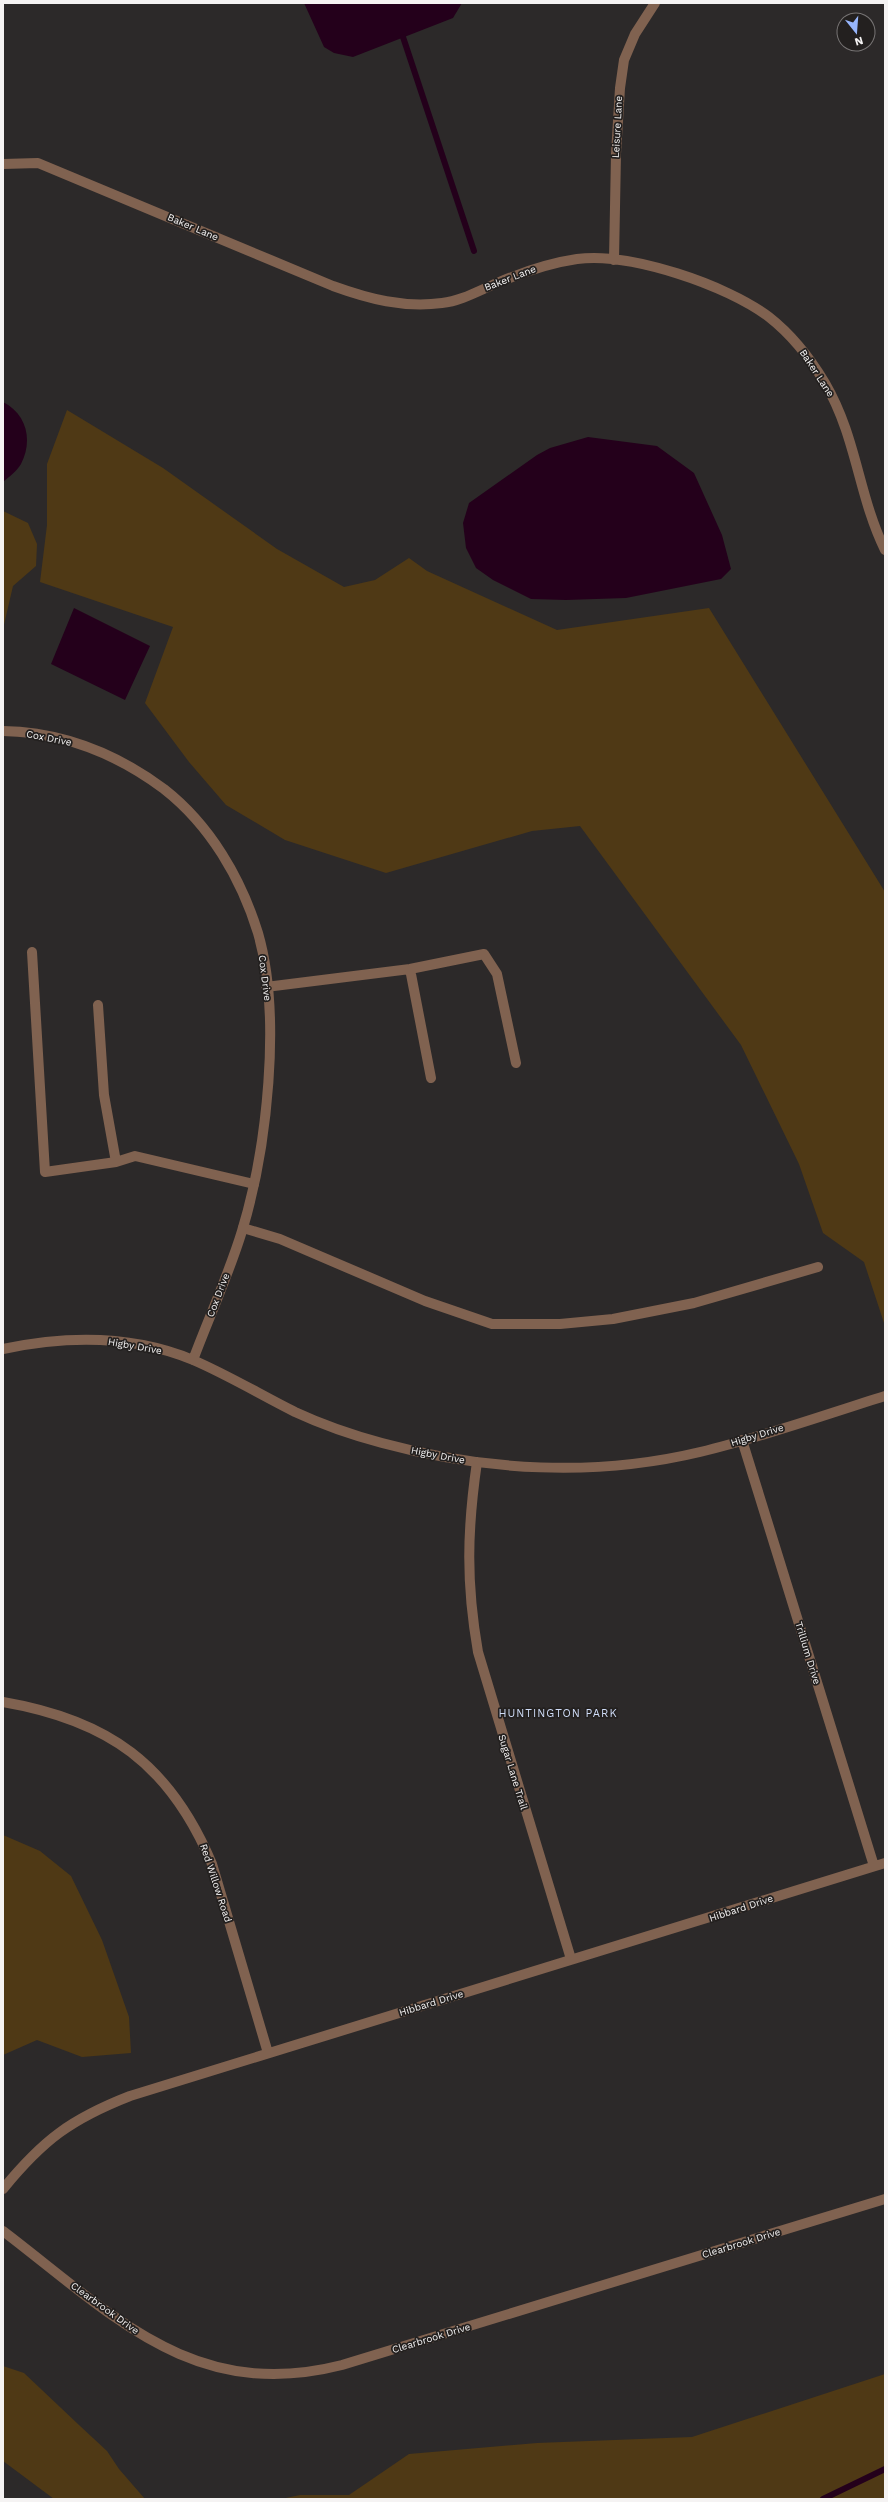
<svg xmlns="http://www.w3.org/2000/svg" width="888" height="2502" font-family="'Work Sans',sans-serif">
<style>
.green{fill:#4f3915}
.water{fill:#24001b}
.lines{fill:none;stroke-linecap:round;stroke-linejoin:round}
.stream{stroke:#24001b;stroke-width:6}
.lane{stroke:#806250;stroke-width:10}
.street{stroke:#806250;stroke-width:10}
.labels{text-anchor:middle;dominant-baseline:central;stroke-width:3.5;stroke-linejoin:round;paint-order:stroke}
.street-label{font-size:10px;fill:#f5f3f3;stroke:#23201f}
.neighbourhood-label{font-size:11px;letter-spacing:1px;fill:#d1def9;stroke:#23201f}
</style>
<rect width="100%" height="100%" fill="#2c2929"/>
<path class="green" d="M67 410 163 468 277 549 344 587 375 580 409 558 427 571 557 630 709 608 885 892V1326L864 1262 823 1233 799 1164 741 1045 580 826 532 831 386 873 285 840 226 805 189 762 145 703 173 627 40 582 47 525V464Z
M3 511 28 523 37 544 36 566 13 586 3 629Z
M3 1835 40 1851 71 1876 102 1940 129 2017 131 2053 82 2057 37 2040 3 2055Z
M3 2366 24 2373 79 2425 107 2451 119 2469 145 2499H54L3 2461Z
M885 2374V2499H281L300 2495H349L409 2454 537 2443 692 2437Z"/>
<path class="water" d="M304 3H462L453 18 353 57 334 53 324 47Z
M3 402C27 414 33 441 21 464 17 471 9 477 3 482Z
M588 437 657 446 694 473 722 535 731 569 721 579 626 598 566 600 531 599 493 580 476 568 466 548 463 523 469 503 537 455 550 448Z
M74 608 150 646 125 700 51 664Z"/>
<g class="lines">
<path class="stream" d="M403 37 474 251
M823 2499 885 2469"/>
<path class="lane" d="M32 952 45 1172 116 1162
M410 969 431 1078
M266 987 410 969 484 954 497 974 516 1063
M98 1005 104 1095 116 1162 135 1156 254 1184
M243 1228 280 1239 425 1301 492 1324H560L613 1319 694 1303 818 1267"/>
<path class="street" d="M3 164 38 163 333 286C369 299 403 308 442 303 461 301 480 290 497 283 523 272 549 263 577 259 630 252 727 285 769 317 792 335 810 358 825 383 857 438 858 495 885 550
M614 260 616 154 620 88 624 60 635 34 655 3
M3 731C62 732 117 754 164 789 210 825 241 878 258 933 282 1016 267 1149 242 1231 229 1274 209 1317 193 1360
M3 1349C65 1336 133 1335 193 1360 228 1375 261 1395 295 1412 323 1425 352 1435 382 1443 485 1471 596 1477 700 1452 763 1437 824 1415 885 1396
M742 1440 874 1866
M477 1462C467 1531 466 1583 478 1652L571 1959
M3 1702C108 1720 170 1764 212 1864L268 2053
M3 2189C43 2140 71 2119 130 2096L885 1863
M3 2231C112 2314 193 2403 342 2365L885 2199"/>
</g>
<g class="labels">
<g class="street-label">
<text transform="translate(617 127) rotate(-87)">Leisure Lane</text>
<text transform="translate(193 227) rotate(23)">Baker Lane</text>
<text transform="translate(510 278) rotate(-21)">Baker Lane</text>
<text transform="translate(817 373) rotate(57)">Baker Lane</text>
<text transform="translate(49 738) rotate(11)">Cox Drive</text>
<text transform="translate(265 978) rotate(83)">Cox Drive</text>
<text transform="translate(218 1295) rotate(-69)">Cox Drive</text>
<text transform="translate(135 1346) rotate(10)">Higby Drive</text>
<text transform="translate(757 1435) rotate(-17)">Higby Drive</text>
<text transform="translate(438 1455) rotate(11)">Higby Drive</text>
<text transform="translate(808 1653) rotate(73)">Trillium Drive</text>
<text transform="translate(513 1772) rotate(73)">Sugar Lane Trail</text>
<text transform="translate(216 1883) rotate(72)">Red Willow Road</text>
<text transform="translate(741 1908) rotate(-18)">Hibbard Drive</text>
<text transform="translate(431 2003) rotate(-17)">Hibbard Drive</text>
<text transform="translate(741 2243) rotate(-17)">Clearbrook Drive</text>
<text transform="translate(105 2308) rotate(36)">Clearbrook Drive</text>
<text transform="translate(431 2338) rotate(-17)">Clearbrook Drive</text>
</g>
<g class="neighbourhood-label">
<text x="558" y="1713">HUNTINGTON PARK</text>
</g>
</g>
<rect width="888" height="2502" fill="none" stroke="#f5f3f3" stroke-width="8"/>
<g transform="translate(856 32) rotate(163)"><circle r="19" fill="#23201f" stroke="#777474"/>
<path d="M0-3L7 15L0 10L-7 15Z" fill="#97b6fd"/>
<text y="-6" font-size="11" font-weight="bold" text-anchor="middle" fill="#f5f3f3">N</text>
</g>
</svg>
